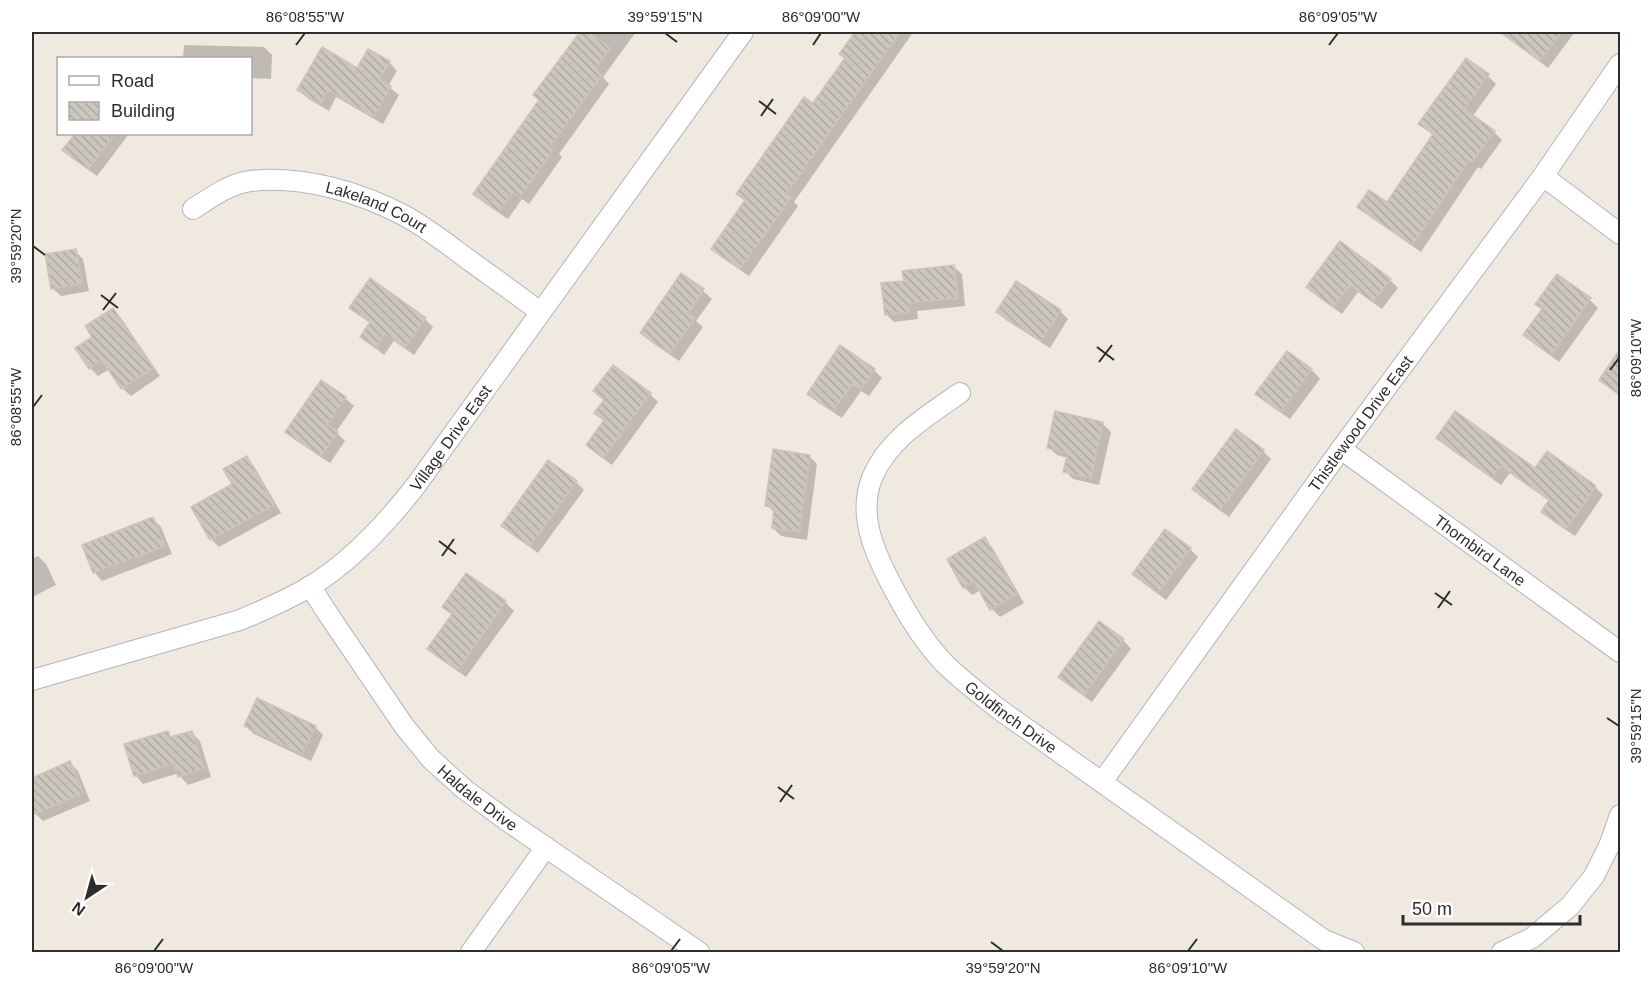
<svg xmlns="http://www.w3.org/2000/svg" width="1652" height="984" font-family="Arial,sans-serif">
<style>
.shadow{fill:#0003}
.building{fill:url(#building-back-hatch);stroke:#cbc5b9;stroke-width:1.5}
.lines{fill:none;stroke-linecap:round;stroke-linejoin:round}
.street-casing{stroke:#b3b6c1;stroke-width:22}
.street{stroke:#fff;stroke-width:20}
.ticks{fill:none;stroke:#2d2d2d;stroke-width:2}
.labels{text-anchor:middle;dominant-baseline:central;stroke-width:4.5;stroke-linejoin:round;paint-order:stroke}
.street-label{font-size:16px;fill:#2d2d2d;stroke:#fff}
.neatline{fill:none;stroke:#2d2d2d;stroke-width:2}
.ticks-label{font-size:15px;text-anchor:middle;fill:#2d2d2d}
</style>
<defs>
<pattern id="building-back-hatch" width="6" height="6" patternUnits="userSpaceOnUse" patternTransform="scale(1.5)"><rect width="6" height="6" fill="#cbc7be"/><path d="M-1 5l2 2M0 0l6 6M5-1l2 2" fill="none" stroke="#afaba4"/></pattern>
</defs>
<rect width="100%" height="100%" fill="#efe9e0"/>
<path class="shadow" d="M581 32H636L603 77 609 84 559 154 562 157 529 204 522 199 508 219 483 202 475 194 541 101 535 95Z
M857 32H910L912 34 794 202 798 206 749 276 721 257 713 248 746 201 738 194 814 105 846 59 841 54Z
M1500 32H1575L1548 68Z
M184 45 264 47 272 55 271 79 250 78V58H183Z
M389 62 397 71 388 86 399 95 383 124 336 97 329 111 307 98 299 90Z
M1488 76 1496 84 1472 117 1494 132 1502 140 1481 169 1478 167 1421 252 1368 215 1359 207 1387 204 1433 135 1420 124Z
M77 134H129L97 176 72 158 64 150Z
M75 251 83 259 89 291 61 296 52 288Z
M953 266 962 274 965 306 917 311 918 319 894 322 886 314 905 282Z
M682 275 703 291 712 299 696 321 703 327 679 361 650 341 642 333Z
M1558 276 1590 300 1598 308 1559 362 1533 343 1525 335 1543 310Z
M371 280 425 319 433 327 414 355 394 341 384 355 370 344 362 336 371 324 351 308Z
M1390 280 1398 288 1382 309 1358 292 1342 314 1316 295 1308 286Z
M113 310 121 318 160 376 131 396 122 388 110 369 98 376 90 368Z
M1060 311 1068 319 1050 348 1006 320 998 312Z
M1287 353 1312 370 1320 379 1290 419 1265 402 1257 393Z
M1620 353V396L1609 388 1601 380Z
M874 370 882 378 869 396 861 391 842 418 817 402 809 393Z
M321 382 345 398 354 406 336 432 345 441 330 463 295 440 287 432Z
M595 391 650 394 658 402 612 465 596 453 605 422 596 413 605 401Z
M1056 413 1103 424 1111 432 1099 485 1073 479 1065 471 1068 458 1057 455 1048 447Z
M1438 438 1535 470 1595 487 1603 495 1575 536 1551 520 1543 511 1550 501 1510 473 1501 485 1446 446Z
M1263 451 1271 459 1229 517 1202 497 1194 489Z
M809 456 817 464 807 540 781 536 773 528 775 513 767 505Z
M246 458 254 466 281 513 219 547 211 539Z
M576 482 584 490 538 553 511 534 503 526Z
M153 519 161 527 172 554 102 581 94 572Z
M984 539 992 547 1024 603 1000 617 992 609 981 590 972 595 964 587Z
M1190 549 1198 557 1166 600 1142 582 1134 573Z
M38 556 46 564 56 585 32 597V559Z
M466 575 505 602 514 611 466 677 437 657 429 649 453 615 444 607Z
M1099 623 1123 640 1131 649 1092 702 1068 685 1060 676Z
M245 726 315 727 323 735 311 761 254 734Z
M191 732 200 741 211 777 188 785 180 776 179 773 143 784 135 775 167 733 173 738Z
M70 763 78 771 90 801 43 821 35 813 32 805V779Z"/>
<path class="building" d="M580 32H588L610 48 595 69 602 75 551 145 555 147 520 197 513 192 499 212 473 194 539 100 533 95Z
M855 32H900L786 194 791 197 740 269 711 249 745 200 736 194 804 97 813 103 845 58 839 54Z
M1500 32H1561L1540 61Z
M322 47 357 68 368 49 390 61 379 79 391 86 374 117 328 90 320 104 297 90Z
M1466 58 1489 74 1464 109 1495 131 1472 162 1469 160 1412 245 1357 207 1369 190 1387 202 1433 134 1418 124Z
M75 134H115L88 169 62 150Z
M1340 241 1391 279 1373 302 1350 285 1333 307 1306 287Z
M76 249 82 283 51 289 45 254Z
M954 265 958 298 909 303 910 312 885 315 881 283 904 281 902 271Z
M681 273 704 289 688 313 695 318 670 354 640 333Z
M1557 274 1591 298 1551 355 1523 335 1542 309 1535 304Z
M370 278 426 318 405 348 385 334 376 348 360 337 370 322 349 308Z
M1016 281 1061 310 1041 341 996 312Z
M113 308 153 368 121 389 102 360 89 369 75 348 92 337 85 326Z
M840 345 875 369 861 389 852 384 833 411 807 394Z
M1620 349V395L1599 380Z
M1287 351 1312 369 1281 412 1255 394Z
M613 365 651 393 603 458 586 445 604 420 594 413 604 400 593 391Z
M321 380 346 397 327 425 338 432 321 456 285 432Z
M1055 411 1103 422 1091 478 1063 472 1068 453 1047 448Z
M1455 411 1535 468 1547 451 1596 486 1566 529 1541 512 1549 500 1501 466 1493 478 1436 438Z
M1236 429 1264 450 1220 510 1192 489Z
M773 449 810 455 799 532 772 528 774 508 765 506Z
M247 456 274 505 210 540 191 507 232 484 223 469Z
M548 460 577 481 530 546 501 526Z
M153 517 165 546 93 573 82 545Z
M1165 529 1191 548 1158 593 1132 574Z
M985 537 1017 594 990 610 974 581 963 588 947 559Z
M466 573 506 601 458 670 427 649 452 614 442 607Z
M1099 621 1124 639 1084 695 1058 677Z
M257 698 316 726 302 754 244 726Z
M168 731 170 737 192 731 204 769 178 777 174 764 134 776 124 744Z
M70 761 83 793 32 815V778Z"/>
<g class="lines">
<defs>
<g id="street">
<path d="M1543 176 1620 234"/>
<path id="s1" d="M193 209C210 198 229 184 250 181 302 175 360 192 405 216 429 229 451 247 473 263 495 279 518 295 540 312"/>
<path id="s2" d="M960 393C927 416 888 439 872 478 856 518 878 560 897 595 910 619 925 643 944 663 961 680 981 695 1000 710L1324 940 1354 952"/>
<path id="s3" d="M1341 449 1620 652"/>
<path id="s4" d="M310 586 330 617 404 726 431 759 464 789 506 820 699 952"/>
<path id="s5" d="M32 680 240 620C264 610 289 599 311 586 353 560 387 523 417 484L743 32"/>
<path id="s6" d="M1102 782 1341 449 1543 176 1620 64"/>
<path d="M471 952 546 847"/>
<path d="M1502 952 1532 938 1570 906 1594 876 1609 846 1620 815"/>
</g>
</defs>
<use href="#street" class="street-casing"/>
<use href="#street" class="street"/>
</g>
<path class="ticks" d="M665 33 677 42M296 45 305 33M813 45 821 33M1329 45 1338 33M759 101 776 114M761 116 773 99M33 246 45 255M101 295 118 308M103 310 116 293M1097 347 1114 360M1099 362 1112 345M1610 370 1619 358M33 407 42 395M439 541 456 554M442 556 454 539M1435 593 1452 605M1438 608 1450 591M1607 718 1619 726M778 787 794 799M780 802 792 785M991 942 1003 951M154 951 163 939M671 951 680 939M1188 951 1197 939"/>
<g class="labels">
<g class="street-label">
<text stroke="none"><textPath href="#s1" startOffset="195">Lakeland Court</textPath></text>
<text stroke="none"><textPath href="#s6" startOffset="442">Thistlewood Drive East</textPath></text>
<text stroke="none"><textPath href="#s5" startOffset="500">Village Drive East</textPath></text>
<text stroke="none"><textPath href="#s3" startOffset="172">Thornbird Lane</textPath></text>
<text stroke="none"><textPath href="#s2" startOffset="417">Goldfinch Drive</textPath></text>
<text stroke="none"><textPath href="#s4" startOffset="272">Haldale Drive</textPath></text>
</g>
</g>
<rect width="1652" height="984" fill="none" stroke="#ffffff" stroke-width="66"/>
<rect x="57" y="57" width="195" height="78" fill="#ffffff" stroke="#ababab" stroke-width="1.5"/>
<rect x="69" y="76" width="30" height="9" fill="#ffffff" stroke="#ababab" stroke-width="1.5"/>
<text x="111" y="87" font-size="18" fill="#2d2d2d">Road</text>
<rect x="69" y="102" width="30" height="18" fill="url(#building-back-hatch)" stroke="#ababab" stroke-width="1.5"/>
<text x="111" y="117" font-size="18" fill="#2d2d2d">Building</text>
<g transform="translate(87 897) rotate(216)" stroke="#ffffff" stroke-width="4.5" paint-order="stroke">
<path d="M0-4.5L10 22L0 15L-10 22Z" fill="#2d2d2d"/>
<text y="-9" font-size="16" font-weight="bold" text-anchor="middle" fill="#2d2d2d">N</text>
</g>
<path d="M1403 915v9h177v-9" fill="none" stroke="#2d2d2d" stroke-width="3"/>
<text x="1412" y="915" font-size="18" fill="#2d2d2d" stroke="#ffffff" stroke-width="4.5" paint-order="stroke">50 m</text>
<rect x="33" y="33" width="1586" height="918" class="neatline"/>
<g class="ticks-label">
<text x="305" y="22">86°08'55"W</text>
<text x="665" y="22">39°59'15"N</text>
<text x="821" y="22">86°09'00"W</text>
<text x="1338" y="22">86°09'05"W</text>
<text transform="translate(16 246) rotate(-90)" y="5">39°59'20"N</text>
<text transform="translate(1636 358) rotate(-90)" y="5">86°09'10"W</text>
<text transform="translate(16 407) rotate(-90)" y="5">86°08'55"W</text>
<text transform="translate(1636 726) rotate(-90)" y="5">39°59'15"N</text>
<text x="154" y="973">86°09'00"W</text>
<text x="671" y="973">86°09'05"W</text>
<text x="1003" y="973">39°59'20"N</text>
<text x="1188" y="973">86°09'10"W</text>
</g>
</svg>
